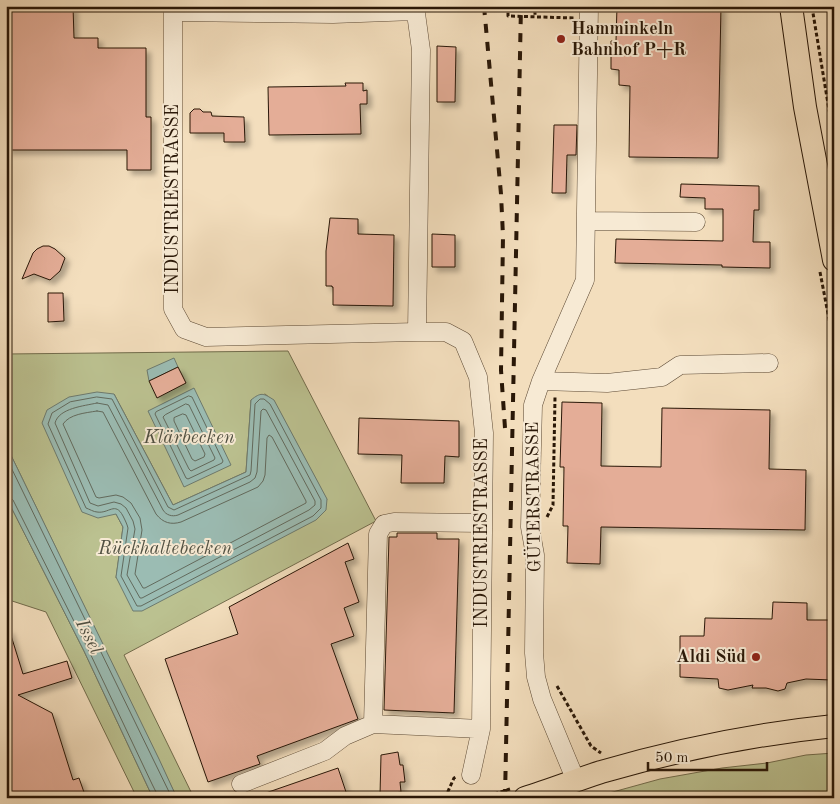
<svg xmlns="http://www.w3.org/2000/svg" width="840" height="804" font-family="'Old Standard TT',serif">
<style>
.green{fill:#bbc190;stroke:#726c4c;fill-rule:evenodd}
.water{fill:#9bbcb3;stroke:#6d7a6e}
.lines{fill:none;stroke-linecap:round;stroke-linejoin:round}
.shore{stroke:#626a5d;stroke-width:1}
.building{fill:#e4ad97;stroke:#291707;filter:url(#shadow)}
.minor-casing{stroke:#5c4934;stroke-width:19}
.major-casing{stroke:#291707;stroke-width:24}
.path{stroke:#291707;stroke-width:3;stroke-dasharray:4 2.5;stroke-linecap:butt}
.minor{stroke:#f7ead4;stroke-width:18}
.major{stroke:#f3debd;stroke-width:22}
.rail{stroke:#291707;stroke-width:4;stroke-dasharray:9 9;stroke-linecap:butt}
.poi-dot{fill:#8f2418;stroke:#f7ead4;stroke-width:2}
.labels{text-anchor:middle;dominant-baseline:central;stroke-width:4;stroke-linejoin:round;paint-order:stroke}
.poi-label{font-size:18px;font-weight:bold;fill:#291707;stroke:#f7ead4;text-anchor:start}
.street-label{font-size:18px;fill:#291707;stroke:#f7ead4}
.water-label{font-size:19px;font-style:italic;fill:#515143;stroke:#f7ead4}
</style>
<defs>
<filter id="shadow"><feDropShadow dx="4.5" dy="4.5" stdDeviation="2.5" flood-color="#0004"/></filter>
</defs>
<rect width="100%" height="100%" fill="#f3debd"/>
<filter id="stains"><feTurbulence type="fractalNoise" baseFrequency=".004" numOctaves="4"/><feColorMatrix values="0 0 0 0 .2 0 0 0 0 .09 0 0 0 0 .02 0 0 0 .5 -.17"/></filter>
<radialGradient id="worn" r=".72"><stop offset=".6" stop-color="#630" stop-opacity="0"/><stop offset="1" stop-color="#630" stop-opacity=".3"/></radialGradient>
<path class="green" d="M288 351 376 521 124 655 194 798H177L6 445V354ZM114 394 173 505 246 472 251 400 265 394 274 401 327 500 116 578 123 527 116 514Z
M6 497 84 651 153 798H137L46 612 6 599Z
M834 753V798H591L660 779 722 768 767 763 806 755Z"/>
<path class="water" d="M174 358 178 367 149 381 147 370Z
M194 388 231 465 184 487 148 411Z
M97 392 114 394 173 505 246 472 251 400C261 392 263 393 274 400L327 499 326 510 316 520 142 611H133L116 577 123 527 116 514 98 518 82 512 42 423 47 410 69 397Z
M6 445 159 759 177 798H153L84 651 6 497Z"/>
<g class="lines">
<path class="shore" d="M189 396 192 397 223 461 222 463 188 479 186 478 155 414 156 412Z
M97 397 112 399 168 507 174 510 250 475 251 471 255 404 260 399H264L270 404 321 500V508L313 516 141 606H137L121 576 128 528C127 524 125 520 123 516 115 501 109 514 97 512 94 512 89 509 86 508L48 424 52 413 70 402Z
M97 403 108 405 163 510C166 515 172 517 178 515L250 482 255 478 257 472 261 411 263 409 266 410 315 501V505L309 510 142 598H140L127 575 135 529 133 521 126 508 121 504 114 502 98 506 90 503 55 423C59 408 84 406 97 403Z
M186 404 189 405 215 458 214 460 191 471 189 469 163 417 165 415Z
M97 411 103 412 156 514C163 523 171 525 181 522L258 487 263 481 265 475 267 438 269 435 272 437 306 501V503L145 588H143L135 574 142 530 140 518 131 503 123 497 116 495 99 498 96 497 63 424C70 414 85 413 97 411Z
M183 414 186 415 205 454 204 457 195 461 192 459 174 421V418Z
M6 457 172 798
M6 497H10L13 500 88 649 152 784 157 794V798"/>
</g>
<path class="building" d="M6 6H73L74 38H98V48H146V117H151V170H127V150H6Z
M617 6H721L718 158 629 157 630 86 619 85V70L611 69V41H616Z
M437 46 456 47 455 102H437Z
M345 83H363V91L367 90V104H360L361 134 269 135 268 87 346 86Z
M194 109H200L203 112H211L212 116 244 117 245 142H224V133H190V113Z
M554 125H577L576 155H567L566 193H552Z
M681 184 759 186V210H754L753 242H770V268L722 267V265L615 263 616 239 723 241V209H705V198L680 197Z
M330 218 358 219V234L394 235 393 306 333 305V287H332V286H326V251Z
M432 234 455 235V267H432Z
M43 246H49L55 249 65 258 60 271 50 280 34 274 22 279 33 253 37 249Z
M48 293H63L64 321 48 322Z
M178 367 186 383 157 398 149 381Z
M562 402 602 403 601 466 661 467 662 408 770 410 769 469 806 470 805 530 601 527 600 564 567 563 568 526H563L564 467H560Z
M359 418 459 421V457L445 456 444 483H401L402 455 358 454Z
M397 533H437V539H459L454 713 384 710 389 537H397Z
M348 543 354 559 345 562 359 602 344 608 354 636 331 644 358 719 257 756 260 764 208 782 165 659 238 634 229 607Z
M773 602 807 603V620H833L832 680 806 679 787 683 785 689 778 691 766 688H752L753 685 728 690 719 688 718 679 680 677V636H704L705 618 772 619Z
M9 629 23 674 67 661 72 678 18 695 52 713 73 780 79 778 86 798H6V630Z
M398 752 400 765H403L405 782H400L401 792 380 795 381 755Z
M338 768 348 798H257V796Z"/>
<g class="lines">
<defs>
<path id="minor" d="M173 6V309L184 329 206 337 417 332H446L463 341 478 377 484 433 481 729 471 775
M415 6 421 50 417 332
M174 12 333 14 415 11
M586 221 696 222
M541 381 607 383 662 377 680 365 769 363
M373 724 378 534 384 524 394 522 483 523
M576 781 542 699 536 677 534 653 535 555 530 527 533 405 541 381 585 280 589 6
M241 784 325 751 345 736 373 724 481 729"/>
<path id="major" d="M791 6 805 107 834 260
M525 798C551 790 576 780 601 772 677 750 755 734 834 726"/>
</defs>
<use href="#minor" class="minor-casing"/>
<use href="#major" class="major-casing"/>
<path class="path" d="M508 6V16L574 18
M530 6 535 12V17
M812 7 834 140
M820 272 834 345
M547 517 553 505 555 397
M557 686 591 746 601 753
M221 798 229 795
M445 798 454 778 456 777
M482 798 510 789"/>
<use href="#minor" class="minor"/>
<use href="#major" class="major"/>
<path class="rail" d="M484 6 501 194 503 236 501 370 505 428
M505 798 521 6"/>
</g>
<g class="poi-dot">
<circle cx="561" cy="39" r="5"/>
<circle cx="756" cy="657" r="5"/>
</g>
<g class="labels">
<g class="poi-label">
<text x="571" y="29">Hamminkeln<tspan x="571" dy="21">Bahnhof P+R</tspan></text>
<text x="746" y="657" text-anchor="end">Aldi Süd</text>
</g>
<g class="street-label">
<text transform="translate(173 199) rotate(-90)">INDUSTRIESTRASSE</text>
<text transform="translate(534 497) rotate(-91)">GÜTERSTRASSE</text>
<text transform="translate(482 533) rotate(-90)">INDUSTRIESTRASSE</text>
</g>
<g class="water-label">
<text x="189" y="438">Klärbecken</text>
<text x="165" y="549">Rückhaltebecken</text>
<text transform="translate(88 637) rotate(63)">Issel</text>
</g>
</g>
<rect width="840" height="804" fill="none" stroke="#f3debd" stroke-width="25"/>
<rect x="8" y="8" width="825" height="789" fill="none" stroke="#291707" stroke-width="2.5"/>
<rect x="12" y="12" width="815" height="779" fill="none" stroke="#291707"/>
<path d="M648 762v8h119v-8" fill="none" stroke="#291707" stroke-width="2.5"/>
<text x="655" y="762" font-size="15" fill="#291707" stroke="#f7ead4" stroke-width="4" paint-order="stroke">50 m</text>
<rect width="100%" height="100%" filter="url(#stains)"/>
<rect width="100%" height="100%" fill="url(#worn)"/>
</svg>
